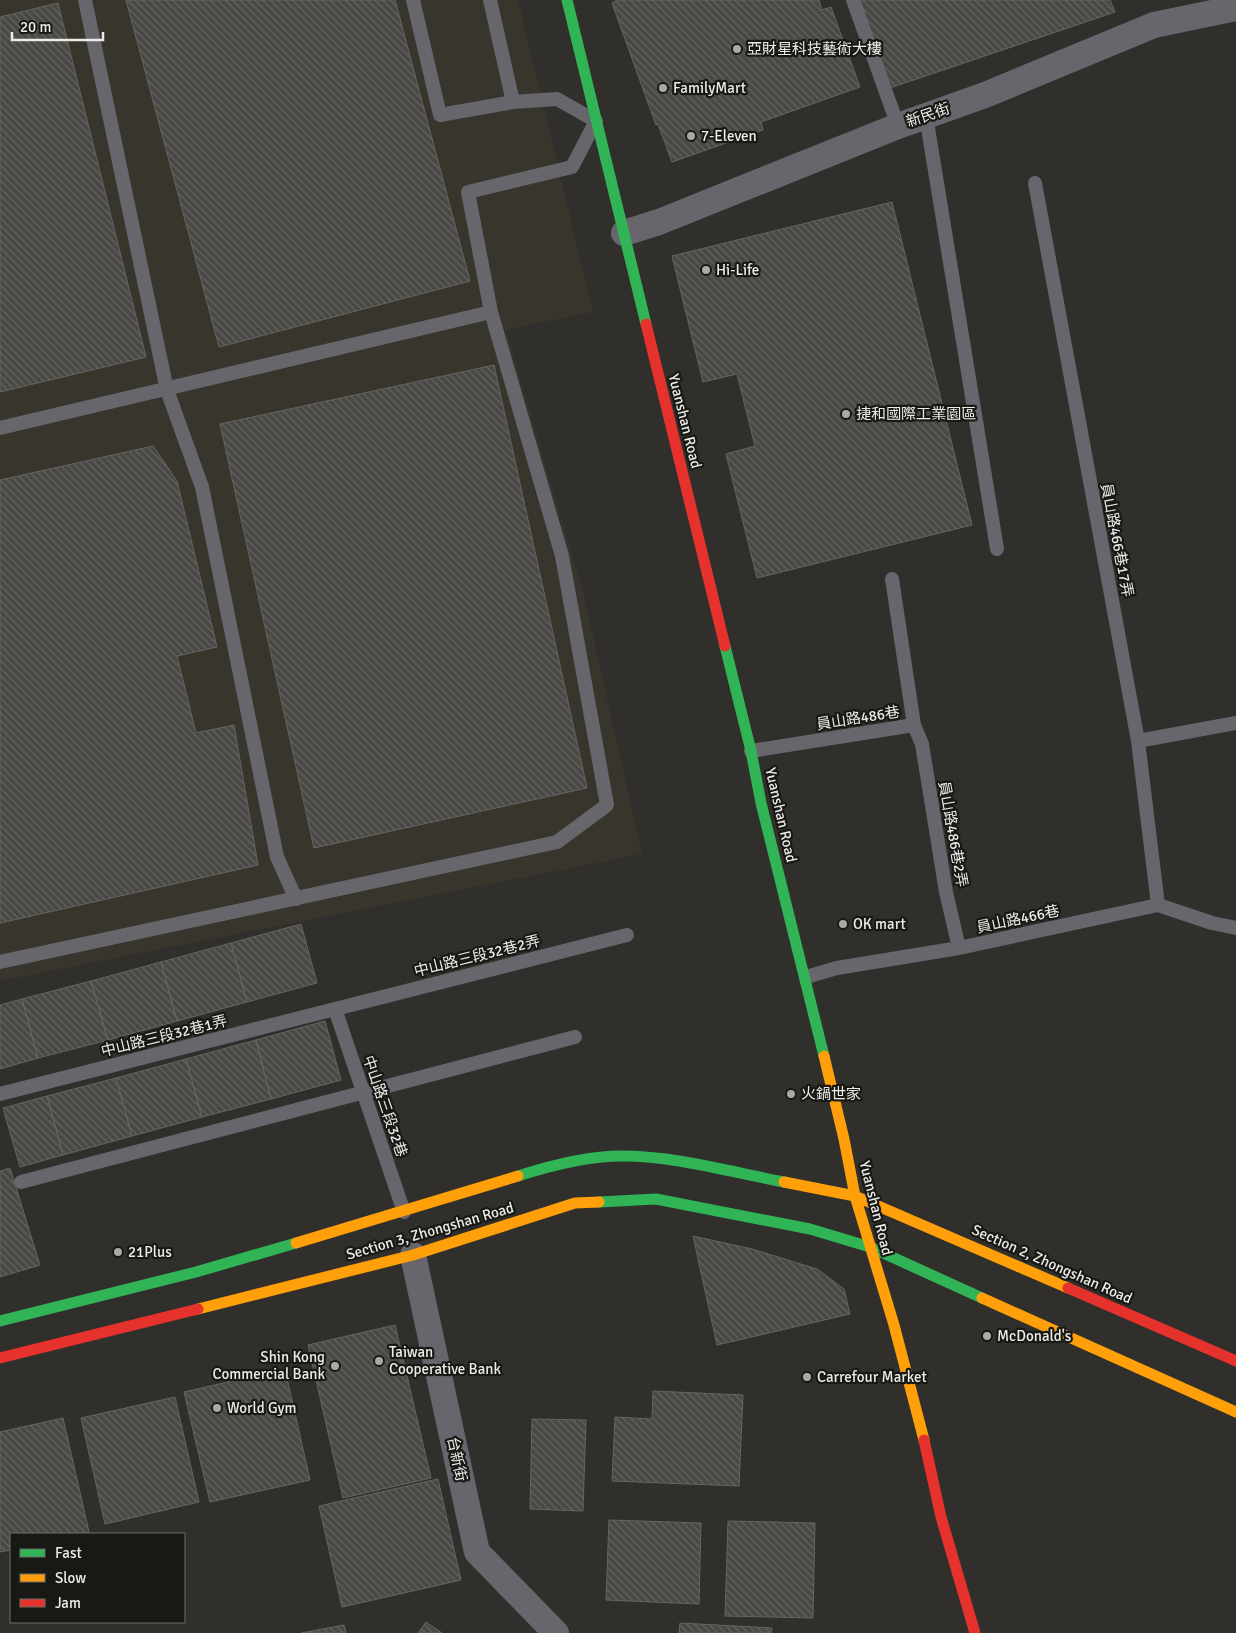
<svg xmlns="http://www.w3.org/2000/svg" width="1236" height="1633" font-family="Signika,'Noto Sans TC',sans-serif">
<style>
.built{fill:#38362c}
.building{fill:url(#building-back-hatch);stroke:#666563}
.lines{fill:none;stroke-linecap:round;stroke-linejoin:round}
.lane{stroke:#67666d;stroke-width:14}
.street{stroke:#67666d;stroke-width:26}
.fast{stroke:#30b455;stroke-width:11}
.slow{stroke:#ff9f0a;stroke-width:11}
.jam{stroke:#e5322d;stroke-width:11}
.poi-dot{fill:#aaa9a6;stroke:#181815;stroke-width:2}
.labels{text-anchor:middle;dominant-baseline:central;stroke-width:4.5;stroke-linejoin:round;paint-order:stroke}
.poi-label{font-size:15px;fill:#ecebe8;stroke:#181815;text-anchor:start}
.street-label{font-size:15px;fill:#ecebe8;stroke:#181815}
</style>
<defs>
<pattern id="building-back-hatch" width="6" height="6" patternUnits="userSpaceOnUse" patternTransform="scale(1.25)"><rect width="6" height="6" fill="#494845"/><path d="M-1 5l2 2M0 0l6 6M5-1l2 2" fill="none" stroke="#636360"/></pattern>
</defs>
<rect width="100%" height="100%" fill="#302f2c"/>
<path class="built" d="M0 0H518L593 312 506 330 584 596 642 854 0 981Z"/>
<path class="building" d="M126 0H395L470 281 219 347Z
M617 0H819L822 10 831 7 860 87 761 122 763 130 672 162 658 124 656 125 612 3Z
M860 0H1110L1115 12 890 88Z
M58 3 146 357 0 392V17Z
M892 202 972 525 757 578 726 454 755 446 737 374 703 382 672 256Z
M494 365 587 788 314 848 220 424Z
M153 446 177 481 217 647 177 656 196 733 234 725 258 865 0 923V480Z
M301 924 317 983 247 1002 231 943Z
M231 943 247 1002 177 1021 161 962Z
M161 962 177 1021 108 1040 91 981Z
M91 981 108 1040 38 1058 22 999Z
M22 999 38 1058 0 1069V1005Z
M325 1021 341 1080 271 1099 256 1040Z
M256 1040 271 1099 202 1117 186 1059Z
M186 1059 202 1117 132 1136 116 1078Z
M116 1078 132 1136 63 1155 47 1096Z
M47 1096 63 1155 20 1167 3 1108Z
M10 1168 40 1265 0 1277V1171Z
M693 1236 752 1249 817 1269 844 1289 850 1314 717 1345Z
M395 1325 431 1478 343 1498 308 1345Z
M285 1369 310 1480 210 1502 184 1392Z
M653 1391 743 1395 739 1486 612 1481 615 1417 652 1419Z
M175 1397 199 1502 105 1524 81 1418Z
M63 1418 89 1532 80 1534H11V1550L0 1552V1432Z
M532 1419 586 1420 583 1511 530 1509Z
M438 1479 461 1580 342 1607 319 1506Z
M609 1520 701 1523 699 1604 606 1600Z
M728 1521 815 1523 813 1618 725 1616Z
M426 1622 442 1633H418Z
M680 1623 772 1628 771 1633H679Z
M344 1625 346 1633H301Z"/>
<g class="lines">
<path class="lane" d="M85 0 167 390 202 487 277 857 296 899
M490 0 513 102
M853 0 898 126
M926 116 997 549
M1035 183 1138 741 1158 905
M0 428 491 312 468 192 572 167 596 121 557 99 513 102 440 115 413 0
M914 725 922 744 946 892 959 948
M1138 741 1236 723
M751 751 914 725 892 579
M0 962 557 842 607 805 562 556 491 312
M806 977 837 968 959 948 1158 905 1212 923 1236 928
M335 1009 404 1212
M0 1094 627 935
M21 1182 575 1037"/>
<path class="street" d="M624 233 659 222 898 126 985 95 1154 25 1236 8
M413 1255 477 1552 556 1633"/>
<path class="fast" d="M567 0 646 324
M725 646 751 751 761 803 824 1056
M518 1176C552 1165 587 1156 622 1156 676 1156 731 1172 784 1182
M599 1202 656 1199 810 1229 870 1247 982 1298
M0 1321 196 1272 296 1243"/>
<path class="slow" d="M824 1056 844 1139 855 1196 894 1325 924 1440
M784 1182 855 1196 1068 1288
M296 1243 518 1176
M982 1298 1236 1412
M198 1309 413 1255 575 1203 599 1202"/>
<path class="jam" d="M646 324 725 646
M1068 1288 1236 1361
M0 1358 198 1309
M924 1440 941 1517 975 1633"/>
</g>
<g class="poi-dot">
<circle cx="737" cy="49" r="5"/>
<circle cx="663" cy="88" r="5"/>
<circle cx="691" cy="136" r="5"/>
<circle cx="706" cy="270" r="5"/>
<circle cx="846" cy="414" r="5"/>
<circle cx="843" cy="924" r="5"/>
<circle cx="791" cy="1094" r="5"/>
<circle cx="118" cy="1252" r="5"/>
<circle cx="987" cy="1336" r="5"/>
<circle cx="379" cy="1361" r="5"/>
<circle cx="335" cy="1366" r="5"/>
<circle cx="807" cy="1377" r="5"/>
<circle cx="217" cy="1408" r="5"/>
</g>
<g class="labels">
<g class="poi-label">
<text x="747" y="49">亞財星科技藝術大樓</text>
<text x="673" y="88">FamilyMart</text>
<text x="701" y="136">7-Eleven</text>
<text x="716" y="270">Hi-Life</text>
<text x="856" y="414">捷和國際工業園區</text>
<text x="853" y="924">OK mart</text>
<text x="801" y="1094">火鍋世家</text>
<text x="128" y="1252">21Plus</text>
<text x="997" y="1336">McDonald's</text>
<text x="389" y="1352">Taiwan<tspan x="389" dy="17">Cooperative Bank</tspan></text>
<text x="325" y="1357" text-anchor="end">Shin Kong<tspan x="325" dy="17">Commercial Bank</tspan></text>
<text x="817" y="1377">Carrefour Market</text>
<text x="227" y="1408">World Gym</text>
</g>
<g class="street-label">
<text transform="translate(928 115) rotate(-19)">新民街</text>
<text transform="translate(685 421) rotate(76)">Yuanshan Road</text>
<text transform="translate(1117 540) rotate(79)">員山路466巷17弄</text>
<text transform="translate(858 718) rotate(-9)">員山路486巷</text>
<text transform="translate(781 815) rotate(77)">Yuanshan Road</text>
<text transform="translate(953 834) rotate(80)">員山路486巷2弄</text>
<text transform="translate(1018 919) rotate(-12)">員山路466巷</text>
<text transform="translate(477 956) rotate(-14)">中山路三段32巷2弄</text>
<text transform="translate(164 1036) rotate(-14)">中山路三段32巷1弄</text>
<text transform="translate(385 1106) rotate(71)">中山路三段32巷</text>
<text transform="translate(876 1208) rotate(76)">Yuanshan Road</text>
<text transform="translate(430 1231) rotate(-16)">Section 3, Zhongshan Road</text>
<text transform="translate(1052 1264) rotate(24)">Section 2, Zhongshan Road</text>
<text transform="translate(457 1459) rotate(78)">台新街</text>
</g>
</g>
<rect x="10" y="1533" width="175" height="90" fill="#181815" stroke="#6d6c69"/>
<rect x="20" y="1549" width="25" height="8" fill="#30b455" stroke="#6d6c69"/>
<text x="55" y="1558" font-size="15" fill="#ecebe8">Fast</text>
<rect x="20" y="1574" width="25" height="8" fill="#ff9f0a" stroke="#6d6c69"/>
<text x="55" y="1583" font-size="15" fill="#ecebe8">Slow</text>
<rect x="20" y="1599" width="25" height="8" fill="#e5322d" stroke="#6d6c69"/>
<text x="55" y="1608" font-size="15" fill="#ecebe8">Jam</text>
<path d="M12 32v8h91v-8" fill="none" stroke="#ecebe8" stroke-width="2.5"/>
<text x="20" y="32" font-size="15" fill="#ecebe8" stroke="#181815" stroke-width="4" paint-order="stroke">20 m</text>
</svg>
